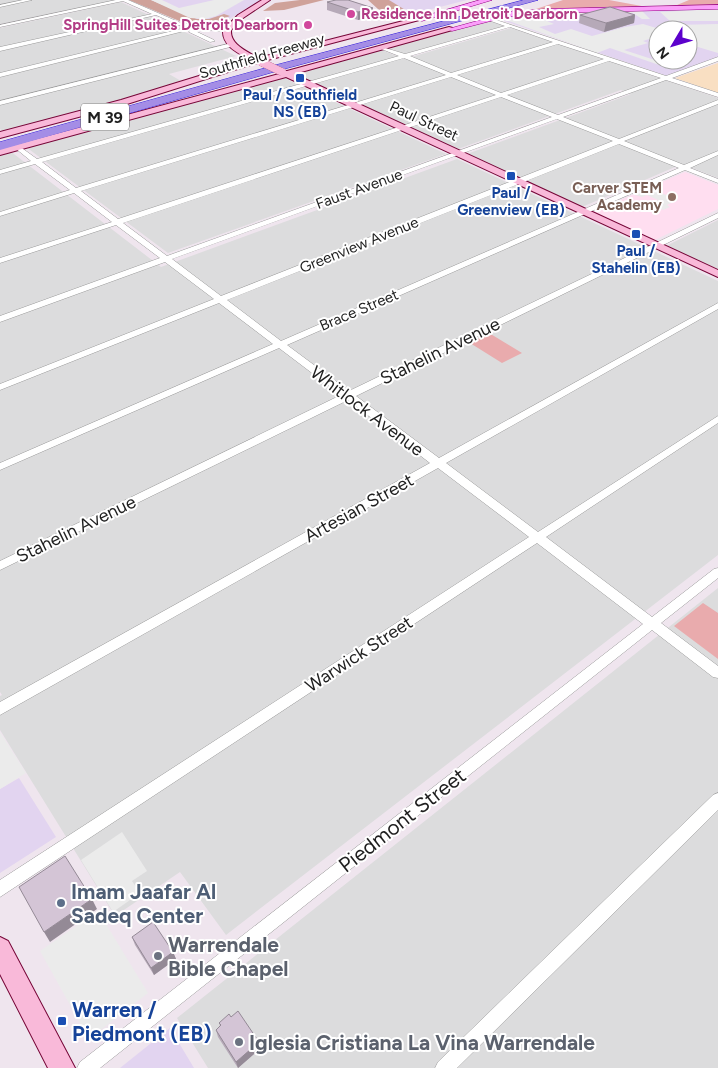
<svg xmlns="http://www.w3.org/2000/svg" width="718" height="1068" font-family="Figtree,sans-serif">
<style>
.residential{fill:#dcdcdd}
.commercial{fill:#e2d4f0;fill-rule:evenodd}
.education{fill:#ffdef0}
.grass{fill:#e9abad}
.forest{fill:#cfa29a}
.park{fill:#f9dfc2}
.parking{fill:#ebebeb}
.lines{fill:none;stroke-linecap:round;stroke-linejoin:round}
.street-casing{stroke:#999;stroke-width:1}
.secondary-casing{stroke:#760537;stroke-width:2}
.primary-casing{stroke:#980186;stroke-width:1}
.highway-casing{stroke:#3925da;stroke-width:1}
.street{fill:#fff;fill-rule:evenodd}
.secondary{fill:#f9b9d9;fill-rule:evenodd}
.primary{fill:#fb9efa;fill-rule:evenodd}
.highway{fill:#a48de6;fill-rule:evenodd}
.secondary-bridge-casing{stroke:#760537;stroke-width:8;stroke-linecap:butt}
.secondary-bridge{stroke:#f9b9d9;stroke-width:8}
.wall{fill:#b6a9b8}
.shaded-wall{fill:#948a96}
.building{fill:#d4c5d6;stroke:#948a96}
.hotel-dot{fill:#d1479c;stroke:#fff;stroke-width:2}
.transit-dot{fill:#1a4fb4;stroke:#fff;stroke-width:2}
.education-dot{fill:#8d6e63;stroke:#fff;stroke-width:2}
.service-dot{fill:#5c6f8a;stroke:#fff;stroke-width:2}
.worship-dot{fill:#6b7280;stroke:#fff;stroke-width:2}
.labels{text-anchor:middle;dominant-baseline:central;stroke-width:4;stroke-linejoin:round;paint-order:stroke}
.far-hotel-label{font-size:15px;font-weight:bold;fill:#b23c85;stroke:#fff;text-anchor:start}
.far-street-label{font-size:15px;fill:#1f1f1f;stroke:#fff}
.far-transit-label{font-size:15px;font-weight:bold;fill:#164399;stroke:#fff}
.far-education-label{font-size:15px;font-weight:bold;fill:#785e54;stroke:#fff;text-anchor:end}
.shield{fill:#fff;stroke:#626262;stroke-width:1}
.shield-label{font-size:16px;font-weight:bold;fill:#1f1f1f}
.street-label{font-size:18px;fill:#1f1f1f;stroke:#fff}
.near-street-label{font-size:21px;fill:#1f1f1f;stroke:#fff}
.near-service-label{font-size:21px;font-weight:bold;fill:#4e5e75;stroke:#fff;text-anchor:start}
.near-worship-label{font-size:21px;font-weight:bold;fill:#5b616d;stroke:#fff;text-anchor:start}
.near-transit-label{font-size:21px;font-weight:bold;fill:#164399;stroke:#fff;text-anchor:start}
</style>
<rect width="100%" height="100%" fill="#efe5ee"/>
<path class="residential" d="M0 0H116L0 24Z
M121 2 236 56 169 74 181 81 131 97 4 131 0 129V28Z
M490 21 504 26 404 54 387 47Z
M511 28 718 98V178L682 164 582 207 467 154 631 94 621 90 458 149 293 73 379 49 404 59Z
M280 76 446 154 168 253 26 147Z
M10 151 161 267 457 159 718 281V555L226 935 180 872 115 916 0 730V696L2 695 0 692V153Z
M718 220V269L666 246Z
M718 588V1068H208L177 1018Z"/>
<path class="commercial" d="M134 0H261L229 19 211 26H200Z
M380 0H467L405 16 398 14Z
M718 9V58L667 76 502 20 528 13ZM658 30H688V60H658Z
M19 778 56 837 0 873V789Z
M170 1028 194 1068H120Z"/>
<path class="education" d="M685 172 718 185V209L655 240 593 212Z"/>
<path class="grass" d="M563 0H609L647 7 677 5 689 0H718V6L533 10Z
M489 333 522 353 502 363 470 343Z
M703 603 718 613V659L674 626Z"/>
<path class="forest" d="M129 0H151L197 19H209L224 14 230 16 205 27 189 25Z
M300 0H324L284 10 263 11 275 3Z
M368 0H389L407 11 388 17V13L378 9Z"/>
<path class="park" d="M718 63V93L675 78Z"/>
<path class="parking" d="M151 0H162L179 8 214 0H244L216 16 205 19 190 18Z
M718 9V21H670L660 12Z
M642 11 650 19H642L633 13 547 16 538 17 554 24 539 27 555 34 571 29 592 36 625 27 643 24 663 30H658V36L643 41 648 43 624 50 658 61 679 60 662 66 610 48 597 53 506 20 529 14 543 12Z
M718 24V53L688 44V30H675L672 26 674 25Z
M649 188 678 200 667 205 670 207 663 210 649 204 658 200 647 195 642 197 635 195Z
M0 732 26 773 0 789Z
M122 832 147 871 132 881 140 893 113 912 81 860Z
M98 911 148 993 89 1039 40 951Z"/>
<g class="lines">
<defs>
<path id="street" d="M23 0H32L0 7V5Z
M116 0H128L181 23 229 30 226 32 196 28 0 77V73L189 27 178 25 156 15 0 51V47L152 14 123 1 0 27V25Z
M490 18 666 76 718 57V61L672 78 718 93V97L666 80 563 117 619 139 718 100V104L624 141 684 165 718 151V155L690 168 718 179V183L685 170 287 345 349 391 718 213V218L356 396 439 458 718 303V309L446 463 538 532 718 416V423L546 537 652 617 714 569 718 568V578L661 623 718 666V678L713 677 652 630 100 1068H77L80 1062 643 624 537 543 0 897V880L529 537 438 468 0 715V702L430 463 348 400 0 570V561L341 395 279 348 0 470V463L273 344 219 303 0 390V384L214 299 165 262 0 322V316L160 258 116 225 0 263V258L112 222 74 193 0 216V212L70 190 35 164 0 174V170L31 161 15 148V146H19L37 159 399 56 379 48V46L405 54 505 26 488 20ZM510 27 553 42 451 73 410 56ZM558 44 604 59 501 93 457 75ZM404 58 446 75 76 188 42 162ZM609 61 661 78 558 115 507 95ZM451 77 496 95 118 219 81 191ZM501 97 552 117 167 256 123 223ZM557 119 613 141 221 296 172 259ZM619 144 679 168 281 341 227 300Z
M191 29 214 40 215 41 210 42 189 32Z
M232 43 234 46 0 105V101Z
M718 793V810L457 1068H435L438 1062 713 795Z"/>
<path id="secondary" d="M262 0H270L243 18 231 30C230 45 247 51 258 58L419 17 423 19 264 61V64L257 63 127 104 0 138V132L121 100 251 60C238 53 222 46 223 30L238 15Z
M449 27 456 29 294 74 718 270V277L286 77 0 155V149L279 74V70L287 71Z
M0 937 8 941 75 1068H48L0 974Z"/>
<path id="primary" d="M480 0H492L422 21 415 19Z
M718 5V9L546 13 506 17 452 31 448 29 517 10 520 11 546 9Z"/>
<path id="highway" d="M524 0H538L284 69 0 150V142L276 65Z"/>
</defs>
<use href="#street" class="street-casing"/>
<use href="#secondary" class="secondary-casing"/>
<use href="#primary" class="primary-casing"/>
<use href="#highway" class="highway-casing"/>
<use href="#street" class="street"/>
<use href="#secondary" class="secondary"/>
<use href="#primary" class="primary"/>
<use href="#highway" class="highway"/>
<defs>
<path id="secondary-bridge" d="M261 62 282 72"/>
</defs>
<use href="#secondary-bridge" class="secondary-bridge-casing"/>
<use href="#secondary-bridge" class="secondary-bridge"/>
</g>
<path class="wall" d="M327 2 373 16 358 20 327 10Z
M580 15H635L634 23 604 32 579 23Z
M132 937 173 952 176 959 154 975 135 945Z
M231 1017 261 1048 238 1068 218 1037 216 1030 220 1026 219 1023Z"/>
<path class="shaded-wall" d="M373 8V16L358 20V12Z
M635 15 634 23 604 32 606 23Z
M92 899 97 909 50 942 44 932Z
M173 952 176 959 154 975 151 968Z
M259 1042 261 1048 238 1068 236 1062Z"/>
<path class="building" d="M336 0H348L373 8 358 12 327 2Z
M610 7 635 15 606 23 580 15Z
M65 856 92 899 44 932 19 887Z
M153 922 173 952 151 968 132 937Z
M238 1011 259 1042 236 1062 216 1030 221 1025 219 1023 229 1014 231 1017Z"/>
<g class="hotel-dot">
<circle cx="351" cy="14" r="5"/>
<circle cx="308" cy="25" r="5"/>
</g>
<g class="transit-dot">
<rect x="295" y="73" width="10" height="10" rx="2.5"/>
<rect x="506" y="171" width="10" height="10" rx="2.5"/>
<rect x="631" y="229" width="10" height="10" rx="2.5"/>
<rect x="57" y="1016" width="10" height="10" rx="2.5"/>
</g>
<circle class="education-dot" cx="672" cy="197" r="5"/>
<circle class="service-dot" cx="61" cy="903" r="5"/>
<g class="worship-dot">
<circle cx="158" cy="956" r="5"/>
<circle cx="239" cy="1042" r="5"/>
</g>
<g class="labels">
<g class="far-hotel-label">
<text x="361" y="14">Residence Inn Detroit Dearborn</text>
<text x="298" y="25" text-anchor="end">SpringHill Suites Detroit Dearborn</text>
</g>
<g class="far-street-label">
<text transform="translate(262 56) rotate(-16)">Southfield Freeway</text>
<text transform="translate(424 121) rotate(25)">Paul Street</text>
<text transform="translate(359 189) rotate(-20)">Faust Avenue</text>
<text transform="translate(359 245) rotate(-22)">Greenview Avenue</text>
<text transform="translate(359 310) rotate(-23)">Brace Street</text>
</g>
<g class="far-transit-label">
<text x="300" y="95">Paul / Southfield<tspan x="300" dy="17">NS (EB)</tspan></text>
<text x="511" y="193">Paul /<tspan x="511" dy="17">Greenview (EB)</tspan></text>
<text x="636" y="251">Paul /<tspan x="636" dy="17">Stahelin (EB)</tspan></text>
</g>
<g class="far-education-label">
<text x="662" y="188">Carver STEM<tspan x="662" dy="17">Academy</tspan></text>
</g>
<rect class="shield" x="81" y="103.5" width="48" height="27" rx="4"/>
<g class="shield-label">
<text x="105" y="117">M 39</text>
</g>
<g class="street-label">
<text transform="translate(440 351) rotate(-26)">Stahelin Avenue</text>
<text transform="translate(367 411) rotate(37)">Whitlock Avenue</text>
<text transform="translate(359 508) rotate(-29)">Artesian Street</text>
<text transform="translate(76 529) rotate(-26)">Stahelin Avenue</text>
<text transform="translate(359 654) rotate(-33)">Warwick Street</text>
</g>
<g class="near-street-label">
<text transform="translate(402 820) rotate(-38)">Piedmont Street</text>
</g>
<g class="near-service-label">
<text x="71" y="891">Imam Jaafar Al<tspan x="71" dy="24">Sadeq Center</tspan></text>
</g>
<g class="near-worship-label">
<text x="168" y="944">Warrendale<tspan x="168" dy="24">Bible Chapel</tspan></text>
<text x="249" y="1042">Iglesia Cristiana La Vina Warrendale</text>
</g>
<g class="near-transit-label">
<text x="72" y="1009">Warren /<tspan x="72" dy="24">Piedmont (EB)</tspan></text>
</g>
</g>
<g transform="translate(673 45) rotate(232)"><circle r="24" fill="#ffffff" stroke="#a5a5a5"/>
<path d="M0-4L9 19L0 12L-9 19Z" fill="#5c01cc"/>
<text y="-8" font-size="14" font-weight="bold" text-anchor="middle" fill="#1f1f1f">N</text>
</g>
</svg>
